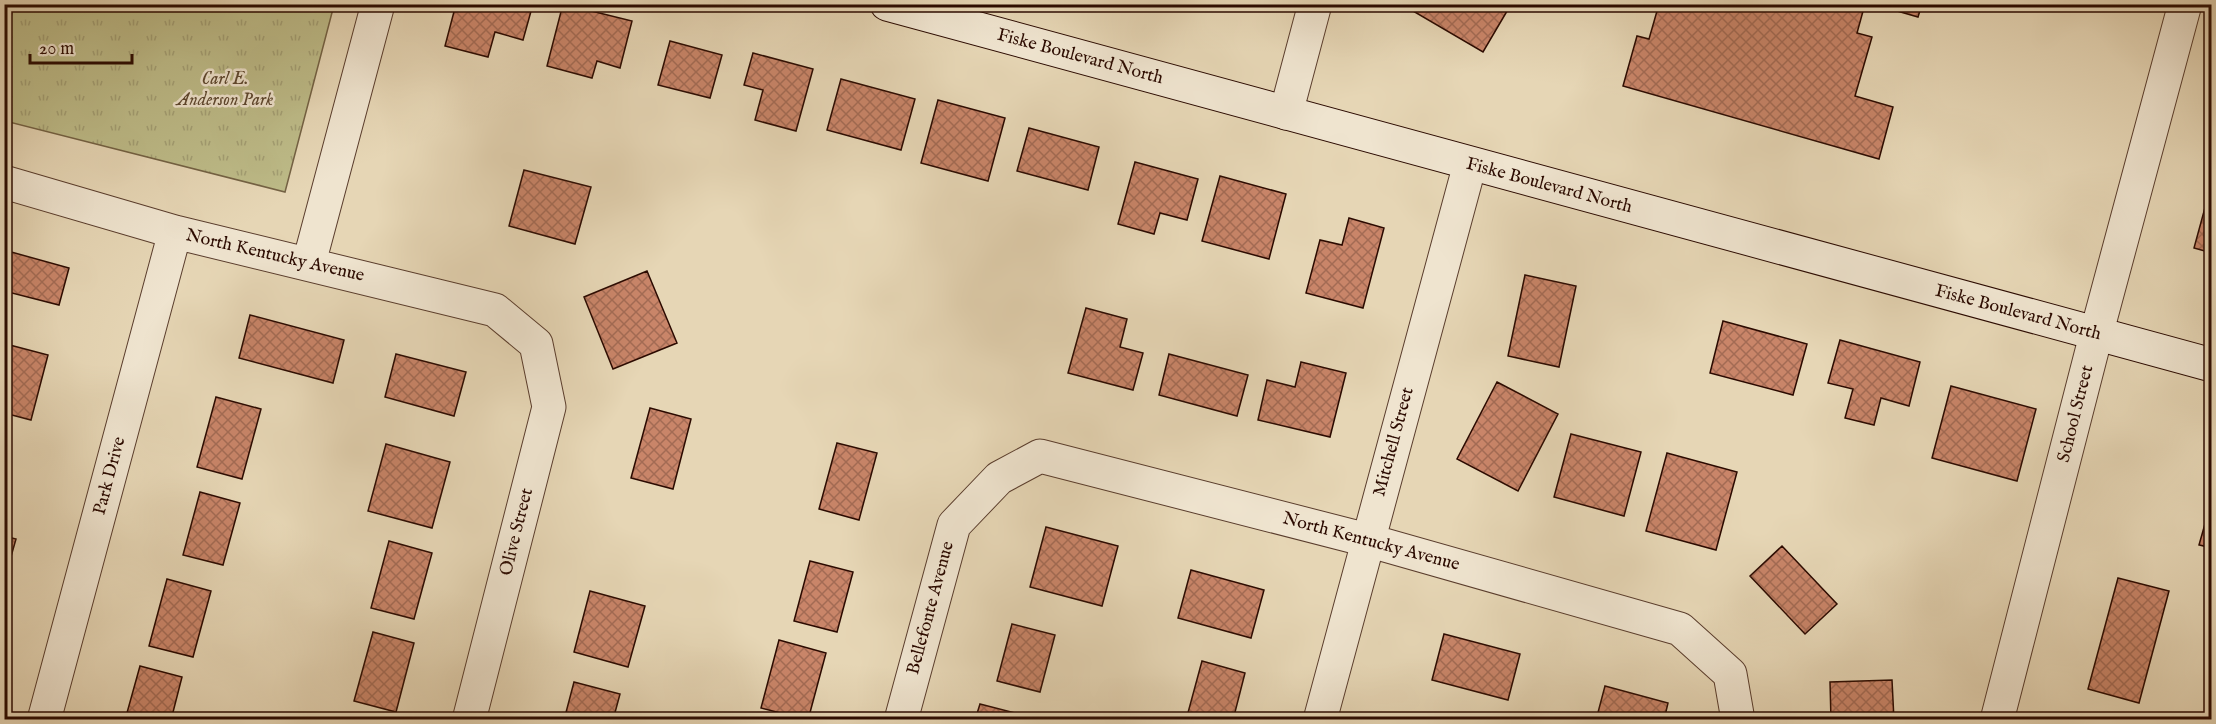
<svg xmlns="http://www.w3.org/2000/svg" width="2216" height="724" font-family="'IM FELL English',serif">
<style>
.grass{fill:url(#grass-tufts);stroke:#746244;stroke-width:1.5}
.building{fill:url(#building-cross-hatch);stroke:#2b0a00;stroke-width:1.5}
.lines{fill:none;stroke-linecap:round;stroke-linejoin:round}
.street-casing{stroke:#5a3d2d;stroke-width:35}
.secondary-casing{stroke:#2b0a00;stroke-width:35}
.street{stroke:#efe4cf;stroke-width:33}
.secondary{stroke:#efe4cf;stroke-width:33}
.labels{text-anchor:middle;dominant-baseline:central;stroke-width:5;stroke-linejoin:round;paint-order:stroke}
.street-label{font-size:18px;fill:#2b0a00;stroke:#efe4cf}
.park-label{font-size:18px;font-style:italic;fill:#5e4830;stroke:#efe4cf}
</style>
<defs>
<pattern id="grass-tufts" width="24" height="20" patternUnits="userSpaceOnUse" patternTransform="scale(1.5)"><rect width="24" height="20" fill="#bdbb88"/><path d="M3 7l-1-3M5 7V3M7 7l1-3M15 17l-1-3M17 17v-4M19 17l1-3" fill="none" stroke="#a39f74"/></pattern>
<pattern id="building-cross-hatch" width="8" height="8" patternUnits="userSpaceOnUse" patternTransform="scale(1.5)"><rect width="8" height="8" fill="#c98569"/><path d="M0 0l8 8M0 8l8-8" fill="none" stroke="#a36b54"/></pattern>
</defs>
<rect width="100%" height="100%" fill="#e6d6b5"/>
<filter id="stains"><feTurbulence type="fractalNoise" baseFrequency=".00333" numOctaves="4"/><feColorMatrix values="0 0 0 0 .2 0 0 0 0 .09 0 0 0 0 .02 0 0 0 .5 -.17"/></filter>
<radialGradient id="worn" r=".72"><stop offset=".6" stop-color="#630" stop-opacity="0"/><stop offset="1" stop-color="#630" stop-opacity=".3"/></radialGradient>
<path class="grass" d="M14 5H334L285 192 5 121V41Z"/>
<path class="building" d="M456 4H533L523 40 495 32 488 57 445 46Z
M563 4 632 21 620 68 597 61 592 78 547 66Z
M1401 4H1508L1510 6 1483 52Z
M1659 4H1865L1857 33 1872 37 1855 96 1893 107 1879 159 1623 86 1637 36 1649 39Z
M1873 4H1922L1918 17Z
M670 41 722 55 710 98 658 85Z
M753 53 813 69 796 131 755 120 763 90 744 85Z
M841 79 915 99 901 150 827 130Z
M938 100 1005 118 988 181 921 163Z
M1029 128 1099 147 1088 190 1017 171Z
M1135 162 1198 179 1187 220 1160 213 1154 234 1118 224Z
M524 170 591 187 575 244 509 226Z
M1220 176 1286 194 1269 259 1202 241Z
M2212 182V253L2194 248Z
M1349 218 1384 228 1363 308 1306 293 1320 240 1342 245Z
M4 250 69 268 59 305 4 291Z
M647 271 677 343 613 369 584 297Z
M1525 275 1576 286 1559 367 1508 356Z
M1086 308 1127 319 1120 347 1143 353 1133 390 1068 373Z
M250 315 344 340 333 383 239 358Z
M1723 321 1807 344 1793 395 1710 373Z
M1840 340 1920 362 1909 406 1881 398 1874 425 1845 418 1853 389 1828 383Z
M6 344 48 355 31 420 4 413Z
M396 354 466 372 454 416 385 397Z
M1169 354 1248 375 1237 416 1159 395Z
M1301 362 1346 373 1330 437 1258 420 1267 380 1295 387Z
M1497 382 1558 414 1518 491 1457 459Z
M1951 386 2036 409 2017 481 1932 458Z
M216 397 261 409 242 479 197 467Z
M650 408 691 419 673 489 631 478Z
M1571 434 1641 452 1624 516 1554 497Z
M837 443 877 453 859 520 819 509Z
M386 444 450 462 432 528 368 511Z
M1667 453 1737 472 1716 550 1646 531Z
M200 492 240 503 223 565 183 555Z
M2212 499V548L2199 545Z
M1046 527 1118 546 1102 606 1030 587Z
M4 536 16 539 4 581Z
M389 541 432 553 414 619 371 608Z
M1782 546 1837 604 1805 634 1750 576Z
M810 561 853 572 837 632 794 621Z
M1191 570 1264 590 1251 638 1178 618Z
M2118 578 2169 591 2139 703 2088 689Z
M167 579 211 591 193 657 149 646Z
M590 591 645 606 628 667 574 652Z
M1012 624 1055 635 1040 692 997 681Z
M373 632 414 643 396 712 354 701Z
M1444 634 1520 654 1508 700 1432 680Z
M779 640 826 653 808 720 761 708Z
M1202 661 1245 673 1233 720H1186Z
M140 666 182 677 171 720H125Z
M1892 680 1894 720H1831L1830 682Z
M574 682 620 694 613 720H564Z
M1605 686 1668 703 1664 720H1596Z
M980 704 1031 717V720H975Z"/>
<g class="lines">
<defs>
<path id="street" d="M1286 113 1315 4
M4 182 175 232 495 310 536 344 549 407 469 720
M309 263 378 4
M44 720 175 232
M901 720 954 525 999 478 1040 456 1367 540 1680 629 1730 674 1738 720
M1320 720 1470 164
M1997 720 2096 335 2185 4"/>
<path id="secondary" d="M887 4 2212 365"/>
</defs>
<use href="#street" class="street-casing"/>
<use href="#secondary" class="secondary-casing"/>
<use href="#street" class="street"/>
<use href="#secondary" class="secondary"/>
</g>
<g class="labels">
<g class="street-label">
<text transform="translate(1080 57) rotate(15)">Fiske Boulevard North</text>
<text transform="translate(1549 186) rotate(15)">Fiske Boulevard North</text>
<text transform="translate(275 256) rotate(13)">North Kentucky Avenue</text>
<text transform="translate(2018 313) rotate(15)">Fiske Boulevard North</text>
<text transform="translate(2076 414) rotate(-76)">School Street</text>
<text transform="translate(1394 442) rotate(-75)">Mitchell Street</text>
<text transform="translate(110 476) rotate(-75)">Park Drive</text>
<text transform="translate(517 532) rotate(-76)">Olive Street</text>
<text transform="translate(1371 542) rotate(15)">North Kentucky Avenue</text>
<text transform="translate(931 608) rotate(-75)">Bellefonte Avenue</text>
</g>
<g class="park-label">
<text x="225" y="79">Carl E.<tspan x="225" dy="21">Anderson Park</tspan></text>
</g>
</g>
<rect width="2216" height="724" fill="none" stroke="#e6d6b5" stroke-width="24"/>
<rect x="6" y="6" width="2204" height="712" fill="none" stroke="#2b0a00" stroke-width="3"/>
<rect x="12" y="12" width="2192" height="700" fill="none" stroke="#2b0a00" stroke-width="1.5"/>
<path d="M30 54v9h102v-9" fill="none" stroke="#2b0a00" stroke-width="3"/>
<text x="39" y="54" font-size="18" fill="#2b0a00" stroke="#efe4cf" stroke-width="4.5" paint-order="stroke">20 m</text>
<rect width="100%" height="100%" filter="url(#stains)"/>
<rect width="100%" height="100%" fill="url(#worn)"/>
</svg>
